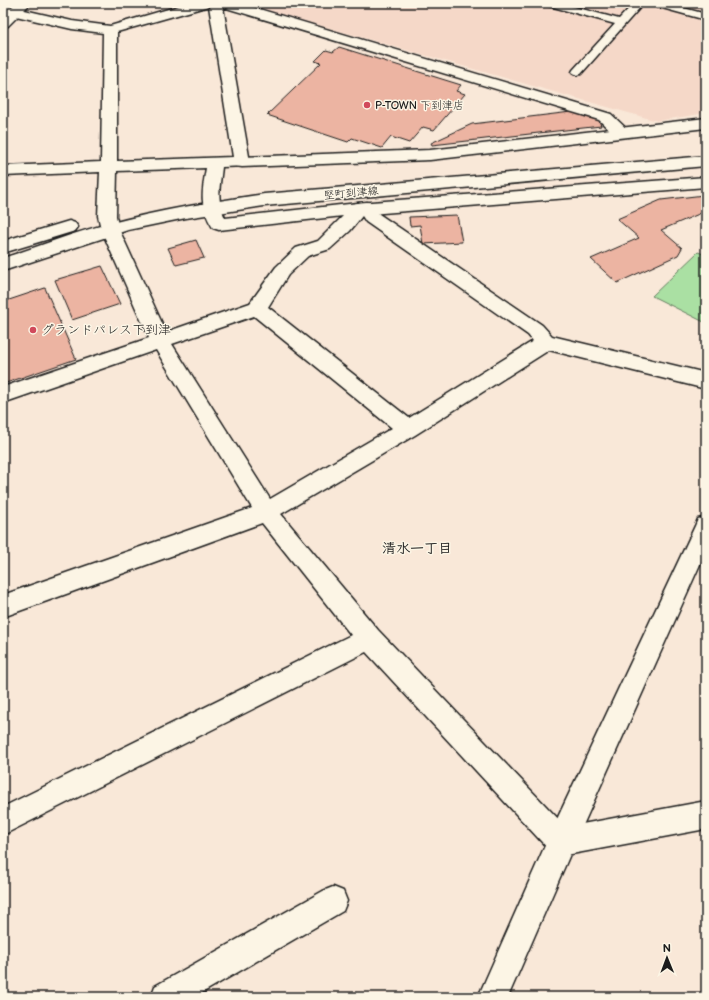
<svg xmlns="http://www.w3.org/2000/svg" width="709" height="1000" font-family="'Balsamiq Sans','Klee One',sans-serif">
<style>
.built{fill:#f5d8c8}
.green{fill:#aae0a3;stroke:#637e60}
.building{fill:#ecb4a2;stroke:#1c1c1c}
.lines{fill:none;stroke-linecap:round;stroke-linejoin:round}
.lane-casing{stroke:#1c1c1c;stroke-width:3}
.street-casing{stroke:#1c1c1c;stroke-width:3}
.secondary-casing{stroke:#1c1c1c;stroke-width:3}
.lane{fill:#fcf5e5;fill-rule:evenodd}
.street{fill:#fcf5e5;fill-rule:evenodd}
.secondary{fill:#fcf5e5;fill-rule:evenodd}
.poi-dot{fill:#d1495b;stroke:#fcf5e5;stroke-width:1.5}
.labels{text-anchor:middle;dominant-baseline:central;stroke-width:3;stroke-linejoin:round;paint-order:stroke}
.far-poi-label{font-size:11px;fill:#1c1c1c;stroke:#fcf5e5;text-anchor:start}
.far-street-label{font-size:11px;fill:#1c1c1c;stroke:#fcf5e5}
.poi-label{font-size:13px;fill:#1c1c1c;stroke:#fcf5e5;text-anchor:start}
.neighbourhood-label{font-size:14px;font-weight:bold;fill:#1c1c1c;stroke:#fcf5e5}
</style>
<rect width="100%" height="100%" fill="#f9e8d8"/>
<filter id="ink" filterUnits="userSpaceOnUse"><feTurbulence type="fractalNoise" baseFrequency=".025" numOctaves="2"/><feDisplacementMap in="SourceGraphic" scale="8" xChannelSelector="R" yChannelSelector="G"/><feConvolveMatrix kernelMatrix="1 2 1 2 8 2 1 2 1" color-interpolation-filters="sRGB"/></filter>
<g filter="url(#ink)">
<path class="built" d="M240 3H706V113L657 121Z"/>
<path class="green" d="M698 252 706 255V323L652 296Z"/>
<path class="building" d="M339 47 461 85 456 91 465 94 434 130 423 127 409 143 391 137 382 148 352 138 348 142 267 115 321 63 315 61 326 50 333 52Z
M571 112 599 120 601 126 432 145 431 143 472 124Z
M704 195 706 196V211L661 230 682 248 678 255 617 283 591 259 639 238 617 219 661 200Z
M457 215 462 242 423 244 420 225 410 226 409 217Z
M196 240 204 258 176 265 168 248Z
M102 266 120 304 72 320 55 280Z
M45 288 76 359 3 384V302Z"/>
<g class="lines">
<defs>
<path id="lane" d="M544 3H560L619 19 634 3H644L581 74 577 75 572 72 573 70 615 24 546 5Z
M649 3H665L706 14V20L651 5Z"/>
<path id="street" d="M189 3H239L611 114 631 133 629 136C616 140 608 128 599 120L223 7 250 162 248 166 222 167C220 186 216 199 225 218L367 202 373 204 379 214 542 325 552 336 706 373V389L549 350 415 435 281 514 378 630 566 827 706 801V829L561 856 551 852 366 652 3 835V807L351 635 262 523 3 617V595L252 508 156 350 3 403V387L149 338 101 229 98 216 100 172 3 176V166L101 162 103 33 72 29 3 13V5L72 21 110 26ZM209 6 233 157 117 161V32ZM206 168C202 192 199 206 213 228L219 230 343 216 318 241 296 248 276 267 250 303 166 332 119 229 116 216 117 171ZM362 216 366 222 528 335 533 341 409 418 268 307 288 275 308 256 330 249 350 231ZM254 316 392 428 270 499 172 344Z
M333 887 343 891 347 901 343 911 195 997H151L155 986 323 891Z"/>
<path id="secondary" d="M16 3H31L8 26 3 27V15Z
M706 118V128L430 160 242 167 236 166 234 162 236 158 242 157 430 150Z
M706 156V166L264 206 186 218 128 230 3 271V258C38 247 72 233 108 224 159 210 211 202 264 194Z
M706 177V187L358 215 352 213 349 209 352 205 358 203Z
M69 221 75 223 78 227 75 231 3 253V241Z
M706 517V551L571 852 508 997H478L551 832 695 526 698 519Z"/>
</defs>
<use href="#lane" class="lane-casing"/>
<use href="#street" class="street-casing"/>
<use href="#secondary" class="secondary-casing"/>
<use href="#lane" class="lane"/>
<use href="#street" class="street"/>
<use href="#secondary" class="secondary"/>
</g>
</g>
<g class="poi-dot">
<circle cx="367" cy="105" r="4"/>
<circle cx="33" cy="330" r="4"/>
</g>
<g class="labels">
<g class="far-poi-label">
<text x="375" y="105">P-TOWN 下到津店</text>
</g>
<g class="far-street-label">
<text transform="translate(351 193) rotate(-5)">堅町到津線</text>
</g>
<g class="poi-label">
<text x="41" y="330">グランドパレス下到津</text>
</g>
<g class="neighbourhood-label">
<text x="417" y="548">清水一丁目</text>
</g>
</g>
<rect width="709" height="1000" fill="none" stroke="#fcf5e5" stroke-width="16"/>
<rect x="8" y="8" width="693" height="984" fill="none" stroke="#1c1c1c" stroke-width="1.5" filter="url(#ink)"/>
<g transform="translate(667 958) rotate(359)" stroke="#fcf5e5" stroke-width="3" paint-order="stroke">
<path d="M0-3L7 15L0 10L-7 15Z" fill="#1c1c1c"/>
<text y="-6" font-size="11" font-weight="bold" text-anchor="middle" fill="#1c1c1c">N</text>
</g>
</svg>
